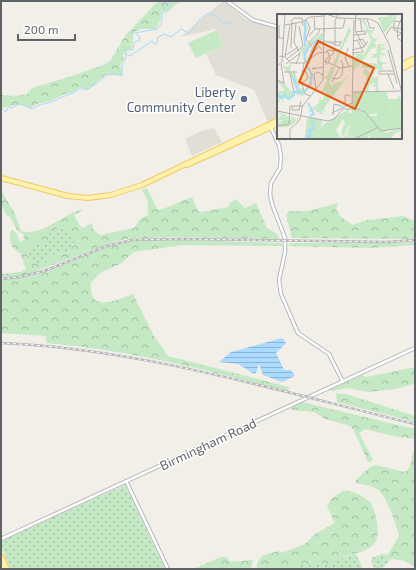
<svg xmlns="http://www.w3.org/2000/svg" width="416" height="570" font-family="'Exo 2',sans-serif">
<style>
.education{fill:#e1ded6}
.grass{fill:url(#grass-dots)}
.forest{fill:url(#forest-crowns);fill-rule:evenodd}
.pitch{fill:#c5e8c5}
.water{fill:url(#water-rules)}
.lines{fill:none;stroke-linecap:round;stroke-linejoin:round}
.stream{stroke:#aadaff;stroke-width:1}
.minor-casing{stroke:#b5b8bc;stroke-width:4.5}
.major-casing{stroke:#f2c960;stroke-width:6}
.minor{stroke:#fff;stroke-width:2.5}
.major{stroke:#fff2af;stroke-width:4}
.rail-casing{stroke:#b6b7b8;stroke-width:2.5}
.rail{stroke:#fff;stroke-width:1;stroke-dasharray:3;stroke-linecap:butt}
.service-dot{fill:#5c6f8a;stroke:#fff;stroke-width:1.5}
.labels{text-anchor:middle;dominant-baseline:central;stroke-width:3;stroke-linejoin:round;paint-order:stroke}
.service-label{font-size:13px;fill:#4e5e75;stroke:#fff;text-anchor:end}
.street-label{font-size:13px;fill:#5f6368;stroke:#fff}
.inset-river{fill:none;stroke:#aadaff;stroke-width:2}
.inset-road{fill:none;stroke:#b3b3b1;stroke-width:1}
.view{fill:#e8590c;fill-opacity:0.15;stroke:#e8590c;stroke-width:2}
.inset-edge{fill:none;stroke:#5f6368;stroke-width:2}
</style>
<defs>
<pattern id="grass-dots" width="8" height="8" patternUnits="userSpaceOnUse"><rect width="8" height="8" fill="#c5e8c5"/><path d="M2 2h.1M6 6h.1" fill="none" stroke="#a3c0a4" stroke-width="1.8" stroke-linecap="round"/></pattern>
<pattern id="forest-crowns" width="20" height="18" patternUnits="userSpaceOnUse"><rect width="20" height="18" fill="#c5e8c5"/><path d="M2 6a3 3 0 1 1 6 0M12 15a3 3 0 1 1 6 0" fill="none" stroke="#a3c0a4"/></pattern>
<pattern id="water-rules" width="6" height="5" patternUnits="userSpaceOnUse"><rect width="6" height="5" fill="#aadaff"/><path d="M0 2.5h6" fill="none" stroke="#8eb4d2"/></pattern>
</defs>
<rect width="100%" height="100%" fill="#f1efe8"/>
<path class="education" d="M223 1 246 19 278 30V117L268 122 254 90 216 75 206 54 224 45 217 29 180 37Z
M214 128 222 142 192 156 185 139 204 130Z"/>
<path class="grass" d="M61 225 75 242 69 252 52 255 47 262 40 264 34 261 31 262 28 253 34 244H41L49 234Z
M125 485 165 569H11L1 547V541Z
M356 554 363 569H279L319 562 330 566 334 560Z
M382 554 388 555 386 558 391 559 382 568 375 569 371 561 372 558Z"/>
<path class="forest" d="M158 1H180L166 13 162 9 161 18 156 29H140L134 32 132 48 123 55V61C117 66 124 70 122 75H105L87 90 80 87 75 92 64 94 51 101 36 104 30 109 21 104 1 108V95L15 96 27 94 32 88 75 75 103 65 110 61 125 36Z
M147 188 157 209 160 210 192 197 198 211 202 212 228 207 230 203 236 199 245 208 256 203 267 228 277 234 280 239 173 237 126 239 112 243 36 271 37 275 107 247 133 241 182 240 281 243 283 246 182 245 134 252 120 264 102 272 91 282C87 313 116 301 133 294L154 336 168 356 277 384 289 387 288 392C208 370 129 350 46 343V336L1 333V274L21 272 26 269 20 253C10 248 10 243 10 232L12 230 16 233 20 242 24 240 23 234 17 230 10 217 6 215 1 203V190L15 214 21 231C44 237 61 214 83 209L82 211 74 215 80 226 83 228 92 223 93 229 100 235 134 228 141 218 148 215V202L142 190ZM61 226 75 242 69 252 52 255 47 262 40 264 34 261 31 262 28 253 34 244 48 243 49 234Z
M338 203 336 209 340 216 352 225 368 220 403 216 415 221V239L292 238 286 215 289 211H308Z
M415 242V245L370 248 288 246 290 243H383Z
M415 367V383L396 389 368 392 348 388 330 391 329 390 362 375 367 377Z
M336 393 346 394 415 416V422L337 402Z
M302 402 415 429V439L393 436 365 429 359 433 373 460 368 462 353 429 350 426 325 419 314 412 292 410 290 407Z
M415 451V568L406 561 386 558 399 536C396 525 387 495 377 489 370 485 363 485 356 483V480L370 467 375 465 405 472C414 467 408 458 415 451Z
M343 491C353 490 358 494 366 499 373 503 374 510 376 518 387 563 343 546 330 566L318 562 289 568 256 569C260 553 264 555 279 551L282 553 305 544 315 534 335 523 327 506 331 499Z
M221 557H227L230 562 253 560 251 569H193Z"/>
<path class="pitch" d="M217 30 224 45 196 58 188 43Z"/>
<path class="water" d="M282 338 286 343 276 353 284 370H291L295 376 282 382 263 375 259 364 256 373 254 374 238 364 219 362 231 352Z"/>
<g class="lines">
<path class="stream" d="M126 54 130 56 152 41 154 44 157 43 158 37 165 34 171 37 181 29 188 33 193 29 200 19 208 13 217 16 223 23H232
M1 109 6 112 8 107 12 108 19 104 33 109C38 103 44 105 51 102 59 99 66 95 75 92L77 89H89L107 75 116 74 122 76V66L126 56 125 49 133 50 134 42 139 41 140 37 135 33 157 29 161 24 164 6 172 1"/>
<defs>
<path id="minor" d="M227 1 253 20 278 27
M270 126 279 145 281 157 280 168 271 183 270 194 272 204 285 238V252L279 280 281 294 298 333 329 354 343 382
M126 481 168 569
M1 539 415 348"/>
<path id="major" d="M401 65 415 58
M401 69 415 62
M187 165 278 124
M1 178 68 196 88 198 111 195 142 185 278 120
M1 556 7 569
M1 565 3 569"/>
</defs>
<use href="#minor" class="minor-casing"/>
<use href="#major" class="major-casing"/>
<use href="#minor" class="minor"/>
<use href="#major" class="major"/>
<defs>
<path id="rail" d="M1 279 19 277 44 271 107 246 132 240 179 239 387 242 415 240
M1 343C142 349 278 391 415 424"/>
</defs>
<use href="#rail" class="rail-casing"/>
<use href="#rail" class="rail"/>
</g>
<circle class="service-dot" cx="244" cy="99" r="4"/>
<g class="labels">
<g class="service-label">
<text x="236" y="92">Liberty<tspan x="236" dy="15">Community Center</tspan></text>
</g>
<g class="street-label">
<text transform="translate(208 444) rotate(-25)">Birmingham Road</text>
</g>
</g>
<g transform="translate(277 14)">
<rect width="125" height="125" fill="#f1efe8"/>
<path d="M76 78H110L111 85H120L123 81 125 99 121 95H115L113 91 114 99 103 102 123 99 125 113 108 117 102 114 92 102H100V99L91 101 85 95 75 94ZM72 95V99H75V95L85 96 109 119 125 114V116L118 119 113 125H93L92 120 91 125H71L76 123 70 122 75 117 83 115H75L81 108H86L82 105 74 113 72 111 65 125V115L68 109 66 105 59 116 64 125 41 124 44 117 54 115 50 112 45 115 46 111Z" fill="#c5e8c5"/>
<path d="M113 0H117L113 9 118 0 119 4 107 19 101 3H111ZM87 5 92 16H98L94 20 95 23 99 25 105 19 77 54H75L79 40H87L94 27 91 19H88L90 14 84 6ZM28 7 31 14 27 24 30 31 46 18 47 25 34 31 29 42 31 57 35 60 34 70 30 77H28L32 70 33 60 27 48 25 39 23 35 28 32 26 25ZM72 13 74 17 69 27H74L68 28 59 51 56 50ZM98 28 99 33 94 35 81 53H85L86 48 100 50V43L93 45 97 41H91L99 40 101 30H110L102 33 110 34 103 37 110 42 103 41V47L111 50H105L106 56 80 53 75 57ZM7 44V52L11 53 14 49 13 58 18 59 23 75 25 74 28 79 25 82 18 80 13 86 7 84 5 90V84L2 88 0 89 2 85 0 79 10 82 0 78 8 76 0 67 8 69 13 77H20L17 66 6 53ZM59 52 53 67 54 73 57 69 65 68 74 58 47 94 48 98 44 97 47 101 37 96 42 91 36 96 37 99 31 97 42 89 43 81 44 87 46 85 49 78 40 77H45L50 66 47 63 50 62 54 53ZM88 55 93 58 91 67 96 64 93 62 99 64 101 61V77H98L100 73 93 71H98L97 68 92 71 91 78H87L90 64 86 58ZM113 91 115 95H122L125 102 122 99 116 100V102H103L114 98ZM0 98 8 100 14 106 15 102 20 106 21 101V106L11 113H0V109L5 107 3 105 2 107H0L4 101 13 106ZM30 103 45 106 43 115 46 107 44 115 54 111V117H44L42 124 49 125H28ZM78 103H82L87 108H81L75 115 84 114 80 118 75 117 72 122 71 117 69 122 76 123 66 125Z" fill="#c5e8c5"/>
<path class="inset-river" d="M28 7V32M34 30 45 25M28 47V39L33 32M16 63 21 78M28 77 34 70 35 60 29 50M0 80 4 84 8 81 11 85 17 81 16 78H26M31 89 37 100 33 102M33 125 30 122H34L32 117 37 114 35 106"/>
<path class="inset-road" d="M47 0V18M49 0 61 4 93 5 101 9 112 30 125 79M79 0 78 16 87 33M125 3 120 16 121 25 125 27M83 5 85 17M90 5 93 14H98M29 6 33 14 29 25 35 33M14 7 17 4H25L26 12M2 11V24H6M8 11 25 8 33 3 47 2M38 15 66 14 68 5M78 18 88 17V20M76 21 89 20M109 21 114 13 125 15M32 22 38 15 37 4M121 22 124 19 117 16V7L125 8M76 27 86 25 89 31M50 28H64M31 29 41 20 43 15M58 32V7L61 0M14 34 15 7M71 34 68 44 72 52M75 36 87 33 91 27M111 36 120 69M75 39 86 38 81 27M35 40 42 32 45 36M9 41 21 33M2 42 8 43 14 49H27L41 39 50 38M8 43 13 11M10 45 26 32 22 12M31 45 37 31 48 27 62 32 64 27M47 47 64 54 75 52M27 49 24 67 28 80 34 82M51 49 53 44 50 36 61 37M9 50 23 39M19 50 23 40 17 28 19 9M49 51V45L56 40 57 35M0 52 5 48 8 0M38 53 35 55 47 53M116 57H102V60H117M7 58H20M13 59 17 78M111 60 117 75M55 64 61 65 65 61 66 50 64 46M0 66 7 69 4 50M55 68 62 54M22 71 31 64 29 58 25 56M39 75 37 60 41 58 47 62M75 78 124 77M68 91V81H72L73 83M16 92 15 96H22L24 87M75 94 77 6M0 97 51 107 57 105 66 95H81L88 98 104 117 125 114M55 99 75 89M24 101 25 93 46 66 47 15M56 101 57 90 65 92M0 112 12 110 13 92H26M13 125V115L21 108 24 102M77 125 100 114"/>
<path class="view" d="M41 27 97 54 78 95 22 68Z"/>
<rect width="125" height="125" class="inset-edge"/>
</g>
<rect width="416" height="570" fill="none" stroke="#5f6368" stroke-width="4"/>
<path d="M18 34v6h57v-6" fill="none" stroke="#5f6368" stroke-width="2"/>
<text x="24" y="34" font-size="12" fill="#5f6368" stroke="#ffffff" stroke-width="3" paint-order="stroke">200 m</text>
</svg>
